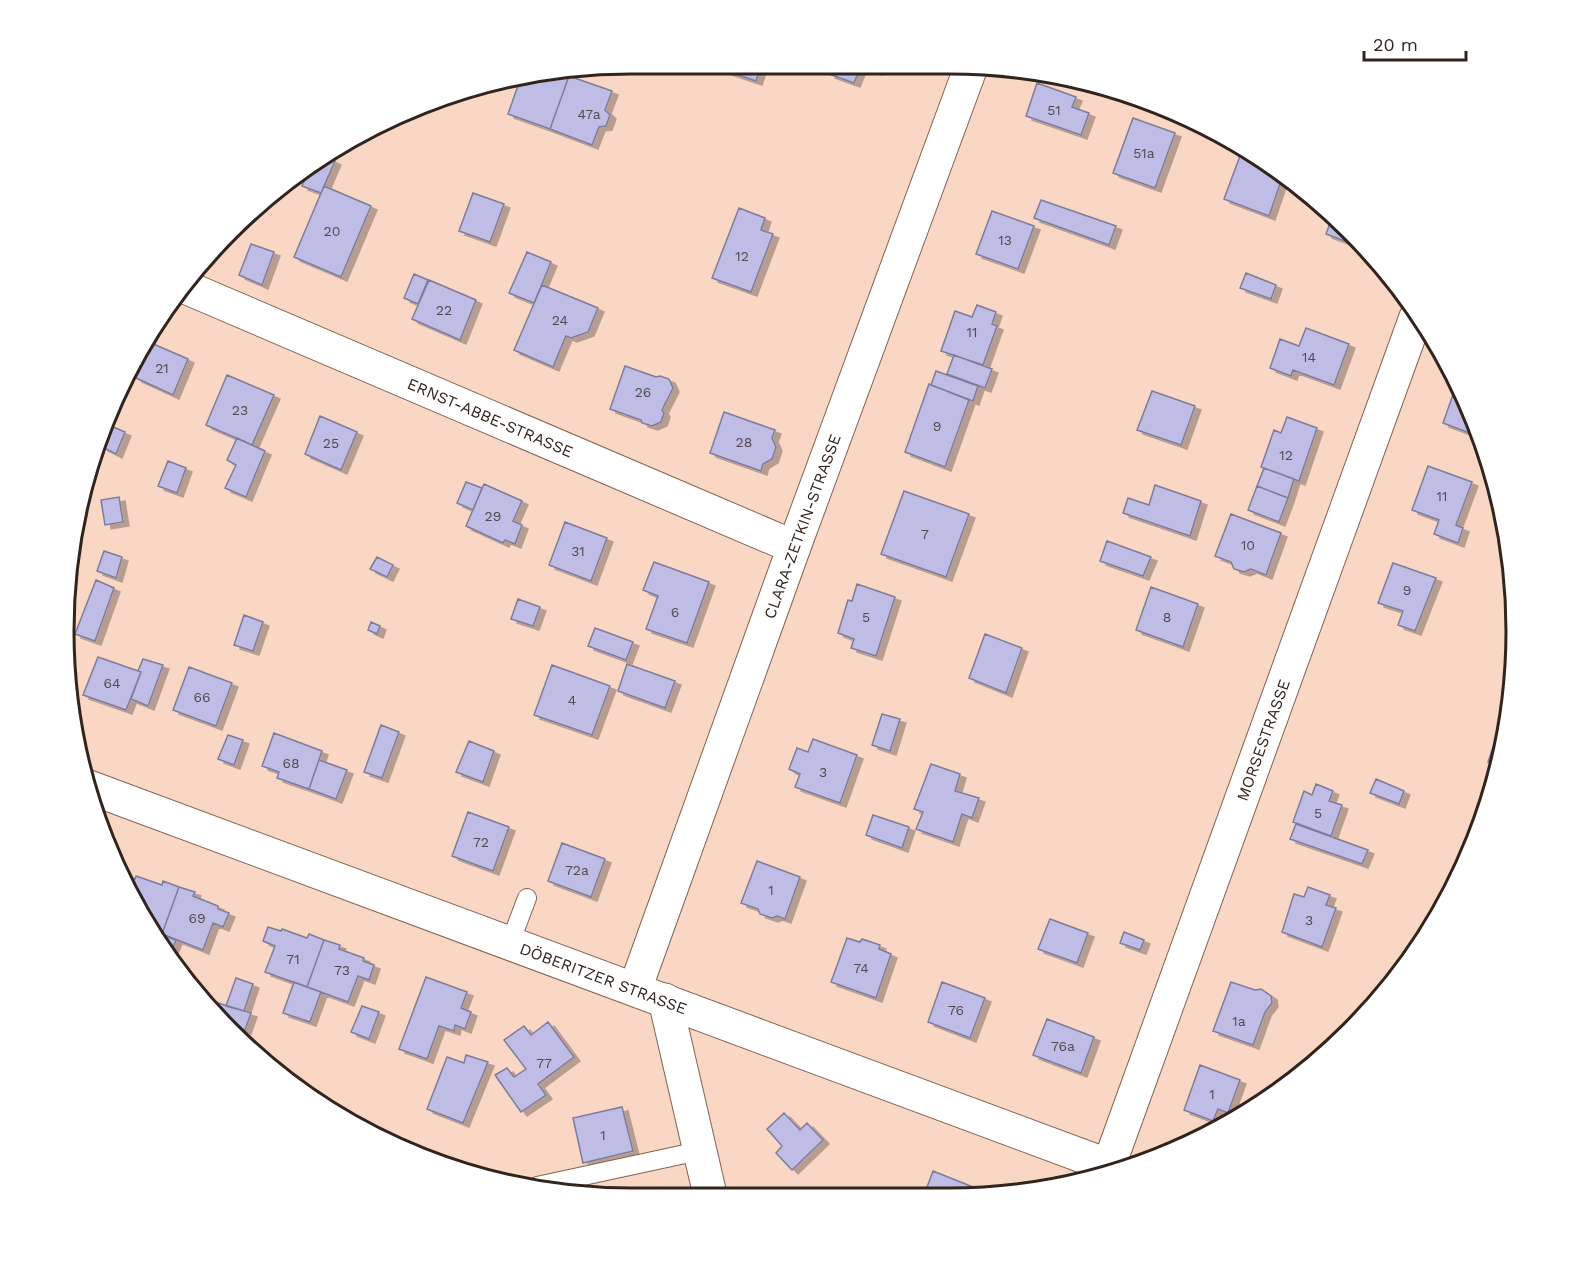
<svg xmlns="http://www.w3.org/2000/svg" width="1580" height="1262" font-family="'Work Sans',sans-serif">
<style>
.building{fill:#bfbce6;stroke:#7e7c9b;stroke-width:1.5;filter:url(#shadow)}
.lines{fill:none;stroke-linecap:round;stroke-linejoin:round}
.lane-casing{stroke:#826353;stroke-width:20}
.street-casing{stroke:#826353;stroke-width:35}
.lane{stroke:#fff;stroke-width:18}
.street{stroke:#fff;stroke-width:33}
.labels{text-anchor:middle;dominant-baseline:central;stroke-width:5;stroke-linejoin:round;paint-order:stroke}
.number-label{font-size:14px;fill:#544a4f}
.street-label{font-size:16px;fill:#31241d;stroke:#fff}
.rim{fill:none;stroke:#31241d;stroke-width:3}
</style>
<defs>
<filter id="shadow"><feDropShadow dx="6" dy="4" stdDeviation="0" flood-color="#0004"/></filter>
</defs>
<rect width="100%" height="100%" fill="#fad6c4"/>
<path class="building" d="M722 63H762L756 81 720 69Z
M833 64H879L876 71 861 66 854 83 829 74Z
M560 72 569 76 550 129 508 114 521 77Z
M569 76 612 91 605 110 610 115 606 126 599 127 592 145 550 129Z
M1037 83 1076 97 1072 107 1089 113 1081 135 1026 116Z
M1133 118 1175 133 1155 188 1113 173Z
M325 156 335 161 321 193 302 186 310 168Z
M1240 156 1265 165 1268 164 1283 175 1269 216 1224 199Z
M324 186 371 206 341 277 294 257Z
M473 193 504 204 490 242 459 231Z
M1041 200 1116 226 1109 245 1034 218Z
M739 208 765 218 761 230 773 234 751 292 712 278Z
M992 211 1034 226 1018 269 976 254Z
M1333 215 1358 246 1326 234Z
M251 244 274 252 262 285 239 275Z
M527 252 551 262 534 303 509 293Z
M1246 273 1276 285 1271 299 1240 288Z
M414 274 428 280 418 304 404 298Z
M429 280 476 300 460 340 412 319Z
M542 285 598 308 588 332 571 338 566 336 553 367 514 350Z
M977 305 996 312 992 324 997 326 983 365 941 351 955 311 972 317Z
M1306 328 1349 344 1334 385 1293 370 1291 376 1270 368 1280 339 1299 346Z
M151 343 188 359 173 395 136 378Z
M954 355 992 369 985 388 947 374Z
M625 366 656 377 660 376 669 379 673 388 662 410 664 413 661 422 652 426 642 423 641 420 610 409Z
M936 371 978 386 973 401 931 385Z
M227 375 274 395 252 445 206 425Z
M929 384 969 400 945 467 905 452Z
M1455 389 1461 391 1480 437 1443 423Z
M1152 391 1195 406 1181 445 1137 430Z
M724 412 775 430 772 438 776 447 772 459 763 464 761 471 710 453Z
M320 416 357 432 341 470 305 454Z
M1287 417 1317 428 1299 481 1261 467 1274 430 1281 433Z
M111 426 125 432 116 454 102 447Z
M237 438 265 451 246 497 225 488 236 465 227 460Z
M168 461 186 468 177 493 158 486Z
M1428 466 1472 482 1456 525 1463 528 1458 543 1434 534 1439 520 1412 510Z
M1264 468 1294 479 1288 498 1257 486Z
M466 482 482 488 473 510 457 503Z
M484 484 522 501 513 521 522 525 515 544 505 540 503 543 466 526Z
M1155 485 1201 501 1190 536 1123 513 1128 498 1149 505Z
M1257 486 1288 498 1279 522 1248 510Z
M904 491 969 514 946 577 881 554Z
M119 497 123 522 105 525 101 500Z
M1231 514 1281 533 1266 575 1251 569 1244 572 1234 569 1231 562 1215 556Z
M565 522 607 538 591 581 549 565Z
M1107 541 1151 557 1143 576 1100 561Z
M104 551 122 557 116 578 97 571Z
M377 557 393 565 387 577 370 569Z
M654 562 709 582 687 643 646 629 658 596 643 590Z
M1393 563 1436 578 1415 631 1398 625 1403 611 1378 603Z
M96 580 114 588 95 641 75 634Z
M857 584 895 597 876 656 851 648 854 639 838 633 848 600 852 601Z
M1151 587 1198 604 1183 647 1136 630Z
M518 599 540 607 533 626 511 619Z
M244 615 263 622 253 651 234 645Z
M371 622 380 626 377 634 368 630Z
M595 628 633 642 626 660 588 646Z
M985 634 1022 648 1006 693 969 678Z
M98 657 141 672 126 710 83 695Z
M143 659 163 665 148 706 131 699 141 672 138 671Z
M627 664 675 681 665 708 618 691Z
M552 665 610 686 592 735 534 715Z
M189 667 232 683 216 726 173 710Z
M882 714 900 719 890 751 872 745Z
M381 725 399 732 382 778 364 772Z
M274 733 322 751 309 789 277 778 279 772 262 766Z
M228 735 243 740 234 765 218 759Z
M813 739 857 755 840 803 795 787 800 774 789 769 797 748 808 752Z
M469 741 494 751 483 782 456 772Z
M1495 741 1503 744 1500 766 1488 762Z
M319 760 347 770 336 799 309 789Z
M931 764 960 774 955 791 979 798 972 818 962 814 953 842 916 829 923 812 914 809Z
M1376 779 1404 791 1399 804 1370 793Z
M1316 784 1333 791 1329 801 1342 805 1331 836 1293 822 1304 791 1312 795Z
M468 812 509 827 493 871 452 856Z
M873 815 909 827 902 848 866 835Z
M1296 824 1368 850 1362 864 1290 839Z
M562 843 605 859 591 897 548 881Z
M757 861 800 877 785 919 777 916 772 918 760 914 758 909 741 903Z
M124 875 135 879 136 876 162 885 163 881 179 887 162 934 150 931 139 915Z
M179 887 195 892 193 896 218 906V909L229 913 223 927 213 923 203 950 162 934Z
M1308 887 1330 895 1326 905 1336 908 1322 947 1282 932 1294 894 1304 897Z
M1050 919 1088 933 1077 963 1038 949Z
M268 927 281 931 282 929 307 938 309 934 324 940 307 987 265 972 275 946 263 941Z
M150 931 176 940 169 957Z
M1124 932 1144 940 1140 950 1120 943Z
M847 938 860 942 862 939 880 945 879 949 891 954 876 998 831 982Z
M324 940 340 945 339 949 364 958 363 961 374 965 369 980 358 976 348 1002 307 987Z
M426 977 467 992 461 1008 471 1012 465 1029 455 1025 454 1031 439 1026 427 1059 399 1049Z
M236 978 253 984 244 1011 226 1006Z
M294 982 321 992 310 1022 283 1013Z
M942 982 985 998 970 1038 928 1022Z
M1231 982 1255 990 1261 989 1271 996 1272 1003 1265 1012 1253 1045 1213 1031Z
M218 1003 251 1013 245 1030 221 1021 214 1014Z
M362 1006 379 1012 369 1039 351 1032Z
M1047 1019 1094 1037 1081 1073 1033 1055Z
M548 1022 574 1057 538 1084 546 1095 521 1112 495 1075 507 1068 514 1077 526 1069 504 1040 524 1026 531 1035Z
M466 1055 488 1062 463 1123 427 1109 447 1057 464 1063Z
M1200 1065 1240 1080 1228 1113 1218 1109 1213 1121 1184 1110Z
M622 1107 633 1151 583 1163 573 1118Z
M784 1113 800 1130 807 1123 823 1140 792 1170 776 1153 782 1146 767 1129Z
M933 1171 983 1191 980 1198H923Z"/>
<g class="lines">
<defs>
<path id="lane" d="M510 943 527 898
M537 1186 699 1151"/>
<g id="street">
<path id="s1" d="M185 287 794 547"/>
<path id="s2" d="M86 786 1120 1170"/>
<path id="s3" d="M635 989 794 547 972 64"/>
<path d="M665 1000 711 1199"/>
<path id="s4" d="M1109 1165 1416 317"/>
</g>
</defs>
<use href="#lane" class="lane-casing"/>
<use href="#street" class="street-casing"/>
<use href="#lane" class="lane"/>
<use href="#street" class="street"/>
</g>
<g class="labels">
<g class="number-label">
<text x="1054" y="110">51</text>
<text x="589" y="114">47a</text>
<text x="1144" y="153">51a</text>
<text x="332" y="231">20</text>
<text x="1005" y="240">13</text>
<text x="742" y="256">12</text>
<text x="444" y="310">22</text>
<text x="560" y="320">24</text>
<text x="972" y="332">11</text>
<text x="1309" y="357">14</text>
<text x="162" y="368">21</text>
<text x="643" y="392">26</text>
<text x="240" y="410">23</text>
<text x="937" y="426">9</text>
<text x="744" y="442">28</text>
<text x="331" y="443">25</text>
<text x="1286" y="455">12</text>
<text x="1442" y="496">11</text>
<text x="493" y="516">29</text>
<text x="925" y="534">7</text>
<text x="1248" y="545">10</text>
<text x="578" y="551">31</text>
<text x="1407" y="590">9</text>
<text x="675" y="612">6</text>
<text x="866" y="617">5</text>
<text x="1167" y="617">8</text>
<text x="112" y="683">64</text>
<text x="202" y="697">66</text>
<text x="572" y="700">4</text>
<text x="291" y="763">68</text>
<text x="823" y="772">3</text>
<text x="1318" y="813">5</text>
<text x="481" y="842">72</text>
<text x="577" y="870">72a</text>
<text x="771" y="890">1</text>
<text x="197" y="918">69</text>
<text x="1309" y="920">3</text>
<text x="293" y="959">71</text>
<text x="861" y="968">74</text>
<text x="342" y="970">73</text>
<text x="956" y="1010">76</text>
<text x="1239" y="1021">1a</text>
<text x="1063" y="1046">76a</text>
<text x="544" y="1063">77</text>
<text x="1212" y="1094">1</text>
<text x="603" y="1135">1</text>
</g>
<g class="street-label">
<text stroke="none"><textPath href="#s1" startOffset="332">ERNST-ABBE-STRASSE</textPath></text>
<text stroke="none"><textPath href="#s3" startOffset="492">CLARA-ZETKIN-STRASSE</textPath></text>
<text stroke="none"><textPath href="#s4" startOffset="452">MORSESTRASSE</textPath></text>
<text stroke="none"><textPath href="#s2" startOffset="552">DÖBERITZER STRASSE</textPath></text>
</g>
</g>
<path d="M0 0H1580V1262H0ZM631 74H949A557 557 0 0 1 1506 631V631A557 557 0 0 1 949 1188H631A557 557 0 0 1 74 631V631A557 557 0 0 1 631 74Z" fill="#fff" fill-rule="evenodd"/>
<path class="rim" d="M631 74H949A557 557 0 0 1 1506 631V631A557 557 0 0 1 949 1188H631A557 557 0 0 1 74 631V631A557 557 0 0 1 631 74Z"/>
<path d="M1364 51v9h102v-9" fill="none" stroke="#31241d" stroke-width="3"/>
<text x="1373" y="51" font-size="18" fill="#31241d" stroke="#ffffff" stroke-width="4.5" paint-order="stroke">20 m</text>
</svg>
